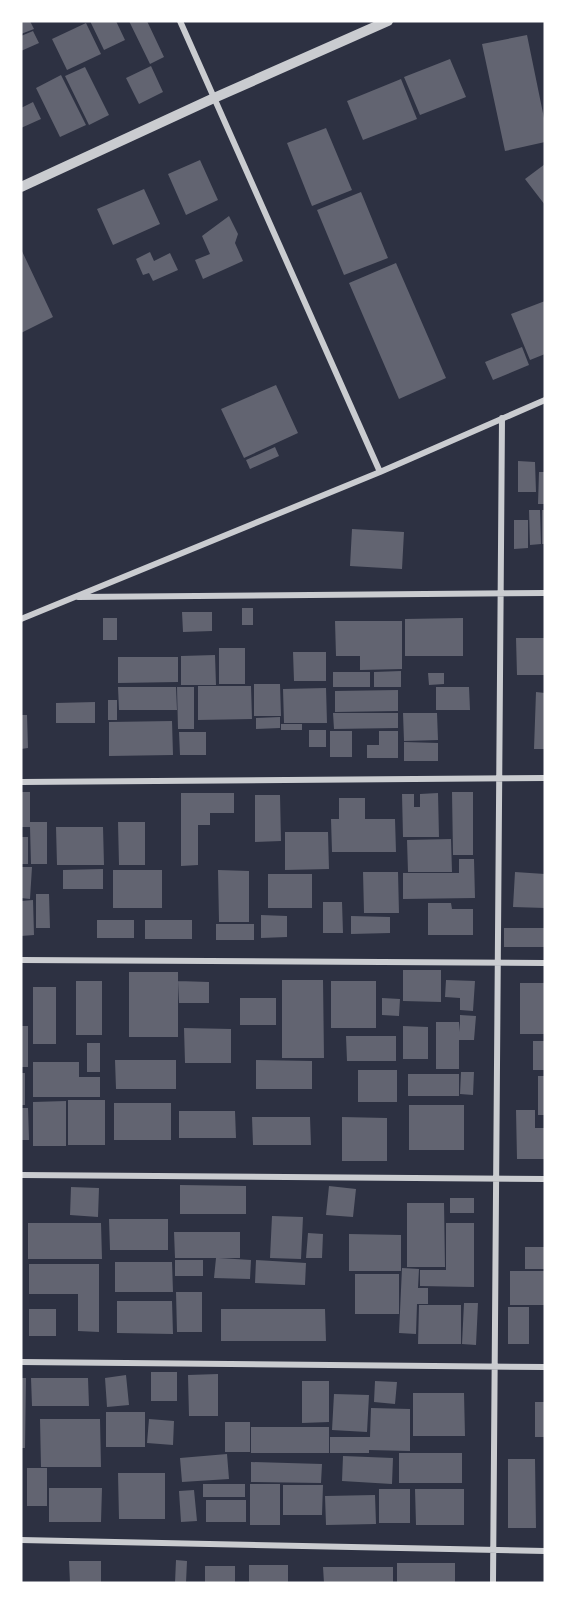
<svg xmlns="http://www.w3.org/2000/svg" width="566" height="1604" font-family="Helvetica,sans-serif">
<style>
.building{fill:#626471}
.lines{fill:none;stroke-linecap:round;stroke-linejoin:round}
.minor{stroke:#caccd0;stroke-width:6}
.tertiary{stroke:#caccd0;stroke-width:10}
</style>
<rect width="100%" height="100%" fill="#2d3142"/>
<path class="building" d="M21 21H30L34 29 21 34Z
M90 21H116L125 40 104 50Z
M129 21H147L164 57 150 64Z
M86 23 101 54 67 70 52 39Z
M33 31 39 43 21 51V36Z
M527 35 545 123V142L505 151 482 44Z
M450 59 466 97 420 115 404 77Z
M151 66 163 92 139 104 126 78Z
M85 67 109 115 89 125 65 76Z
M61 75 86 125 60 137 36 88Z
M401 79 417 119 363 140 347 101Z
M33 102 41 119 21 128V108Z
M326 128 352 190 312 206 287 143Z
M200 160 218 200 186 215 168 174Z
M545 164V205L525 179Z
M144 189 160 224 113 245 97 209Z
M361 192 388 258 344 275 317 210Z
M229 216 238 234 235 243 243 261 203 279 195 260 210 254 202 236Z
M21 249 53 317 21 333Z
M150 252 154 261 170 253 178 270 153 281 149 273 143 275 136 259Z
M396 263 446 378 399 399 349 283Z
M545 301V354L530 360 511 314Z
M522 347 529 365 493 380 485 362Z
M276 385 298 433 244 458 221 409Z
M275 447 279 456 250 469 246 460Z
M518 461 535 462 536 492H518Z
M539 472H545V504H538Z
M529 510H540L541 544 530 545Z
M542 510H545V544H542Z
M514 520H528V548L514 549Z
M352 529 404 532 402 569 350 566Z
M242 608H253V625H242Z
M182 612H212V631L183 632Z
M103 618H117V640H103Z
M463 618V656H405V619Z
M335 621H402V669L360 670V656H336Z
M516 638H545V675H517Z
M219 648H245V684H219Z
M293 652H326V681H294Z
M215 655 216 685H181V656Z
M118 657H178V682L118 683Z
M401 671V687H374V672Z
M333 672H370V687H333Z
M428 673H444V684L429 685Z
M254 684H280L281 716H254Z
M198 686H251L252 719 198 720Z
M118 687H176L177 710H119Z
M177 687H194V729H178Z
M436 687H469L470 710H436Z
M326 688 327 723H284L283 689Z
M398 690V711L335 712V691Z
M536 692 545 693V749H534Z
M108 700H117V720H108Z
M95 702V723H56V703Z
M333 713H398V728L334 729Z
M403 713H437L438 740 404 741Z
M21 715H27L28 748 21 749Z
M280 717V728L256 729V718Z
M172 721 173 755 109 756V722Z
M281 724H302V730H281Z
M309 730H326V747H309Z
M330 731H352V757H330Z
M379 731H398V758H367V745H379Z
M179 732H206V755H180Z
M404 742 438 743V761H404Z
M21 792H30V822H47V864H31L30 827H21Z
M452 792H473V855H453Z
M181 793H234V813H210V825H198V865L181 866Z
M438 793 439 837H403L402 794H414V807H420V794Z
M255 795H280L281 841 255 842Z
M339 798H365V819H395L396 852H332L331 819H339Z
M118 822H145V865H119Z
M56 827H103L104 865H57Z
M285 832H328L329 869 285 870Z
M21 837H28V864H21Z
M451 839 452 872H408L407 840Z
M459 859H474L475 898 403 899V873H459Z
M21 867H32L30 899 21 898Z
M103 869V889H63V870Z
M113 870H162V908H113Z
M218 870 249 871V922H219Z
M363 872H398L399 913H364Z
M515 872 545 874V908L513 907Z
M268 874H312V908H268Z
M36 894H49L50 928H36Z
M33 900 34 935 21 936V901Z
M323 902H342L343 933H323Z
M428 903H451L452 909H473V935H428Z
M261 915 287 916V937L261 938Z
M351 916 390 917V933L351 934Z
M97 920H134V938H97Z
M145 920H192V939H145Z
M216 924H254V940H216Z
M504 928H545V947H504Z
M403 970H441V1002L403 1001Z
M129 972H178V1037H129Z
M282 980H323L324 1058H282Z
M446 980 475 981 473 1011 460 1010V998L445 997Z
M76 981H102V1035H76Z
M178 981 209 982V1003H179Z
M331 981H376V1028H331Z
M520 983H545V1034H520Z
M33 987H56V1044H33Z
M240 998H276V1025H240Z
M382 998 400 999 399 1016 382 1015Z
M460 1015 476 1016 474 1040H459V1069H436V1022H459L460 1032Z
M21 1026H28V1067H21Z
M403 1026 428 1027V1059H403Z
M184 1028 231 1029V1063H185Z
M346 1036H396V1061H347Z
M533 1041H545V1070H533Z
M87 1043H100V1072H87Z
M115 1060H176V1089H116Z
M256 1060 312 1061V1089H256Z
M33 1062H79V1077H100V1097H33Z
M358 1070H397V1102H358Z
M461 1072H474L473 1095 460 1094Z
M21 1073H25V1105H21Z
M408 1074H459V1096H408Z
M538 1076H545V1115H538Z
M68 1100H105V1145H68Z
M66 1101V1146H33V1102Z
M114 1103H171V1140H114Z
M409 1105H464V1150H409Z
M21 1108H28L29 1140H21Z
M516 1110H535V1128H545V1159H517Z
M179 1111H235L236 1138H179Z
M252 1117H310L311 1145H253Z
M342 1117 387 1118V1161H342Z
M180 1185 246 1186V1214H180Z
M329 1186 356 1189 353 1217 326 1215Z
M71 1187 99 1188 98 1217 70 1215Z
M450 1198H474V1213H450Z
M407 1203H444L445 1267H407Z
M272 1216 303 1217 301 1259 270 1258Z
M109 1219H168V1250H110Z
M28 1223H101L102 1259H28Z
M446 1223H474V1287L420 1286V1270H446Z
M174 1232H240V1258H219L251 1260 250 1279 214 1278 216 1258H175Z
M308 1233 323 1234 322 1258H306Z
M349 1234 401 1235V1271H349Z
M525 1247H545V1269H525Z
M175 1260H203V1276H175Z
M256 1260 306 1263 305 1285 255 1283Z
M115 1262H172L173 1292H115Z
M29 1264H99V1332L78 1331V1294H29Z
M402 1268 419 1269 418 1288H428V1304H417L416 1334 399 1333Z
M510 1271H545V1305H510Z
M355 1274H399V1314H355Z
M176 1292H202V1332H177Z
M117 1301H172L173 1334 117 1333Z
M464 1303H478L476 1345 462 1344Z
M419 1305H461V1344H418Z
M508 1307H529V1344H508Z
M29 1309H56V1336H29Z
M221 1309H325L326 1341H221Z
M151 1372H177V1401H151Z
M218 1374V1416H189L188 1375Z
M126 1375 129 1405 107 1407 105 1378Z
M21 1378H26L25 1448H21Z
M31 1378H88L89 1406H32Z
M302 1381H329V1422L302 1423Z
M375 1381 397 1382 395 1404 374 1402Z
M413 1393H464L465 1436H413Z
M334 1394 369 1395 367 1432 332 1430Z
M535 1402H545V1437H535Z
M371 1408 410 1409V1451L369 1450V1453H330V1437H370Z
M106 1412H145V1447H106Z
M40 1419H100L101 1467H41Z
M149 1419 174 1421 173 1445 147 1443Z
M225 1422H250V1452H225Z
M251 1427H329V1453H251Z
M399 1453H462V1483H399Z
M227 1454 229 1479 182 1482 180 1458Z
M343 1456 393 1458 392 1484 342 1481Z
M508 1459H535L536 1528H508Z
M251 1462 322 1464 321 1483 251 1482Z
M27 1468H47V1506H27Z
M118 1473H165V1519H119Z
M203 1484H245V1497H203Z
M250 1484H280V1525H250Z
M283 1485H323L322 1515H283Z
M49 1488H102L101 1522H49Z
M379 1489H410V1523H379Z
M415 1489H464V1525H416Z
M194 1490 197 1521 181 1522 179 1491Z
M375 1495 376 1524 326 1525 325 1496Z
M206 1500H246V1522H206Z
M176 1560 187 1561 186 1583H175Z
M69 1561H101V1583H70Z
M397 1563H455V1583H397Z
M249 1565H288V1583H249Z
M205 1566H235V1583H205Z
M323 1567H393V1583H324Z"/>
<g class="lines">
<path class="minor" d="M180 21 380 472
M78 597 545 593
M21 619 380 472 545 400
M21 782 545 778
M21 960 545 963
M21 1175 545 1179
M21 1362 545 1367
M21 1540 545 1551
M493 1583 502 418"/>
<path class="tertiary" d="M21 187 214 98 388 21"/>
</g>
<rect width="566" height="1604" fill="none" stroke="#ffffff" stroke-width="45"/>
</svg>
